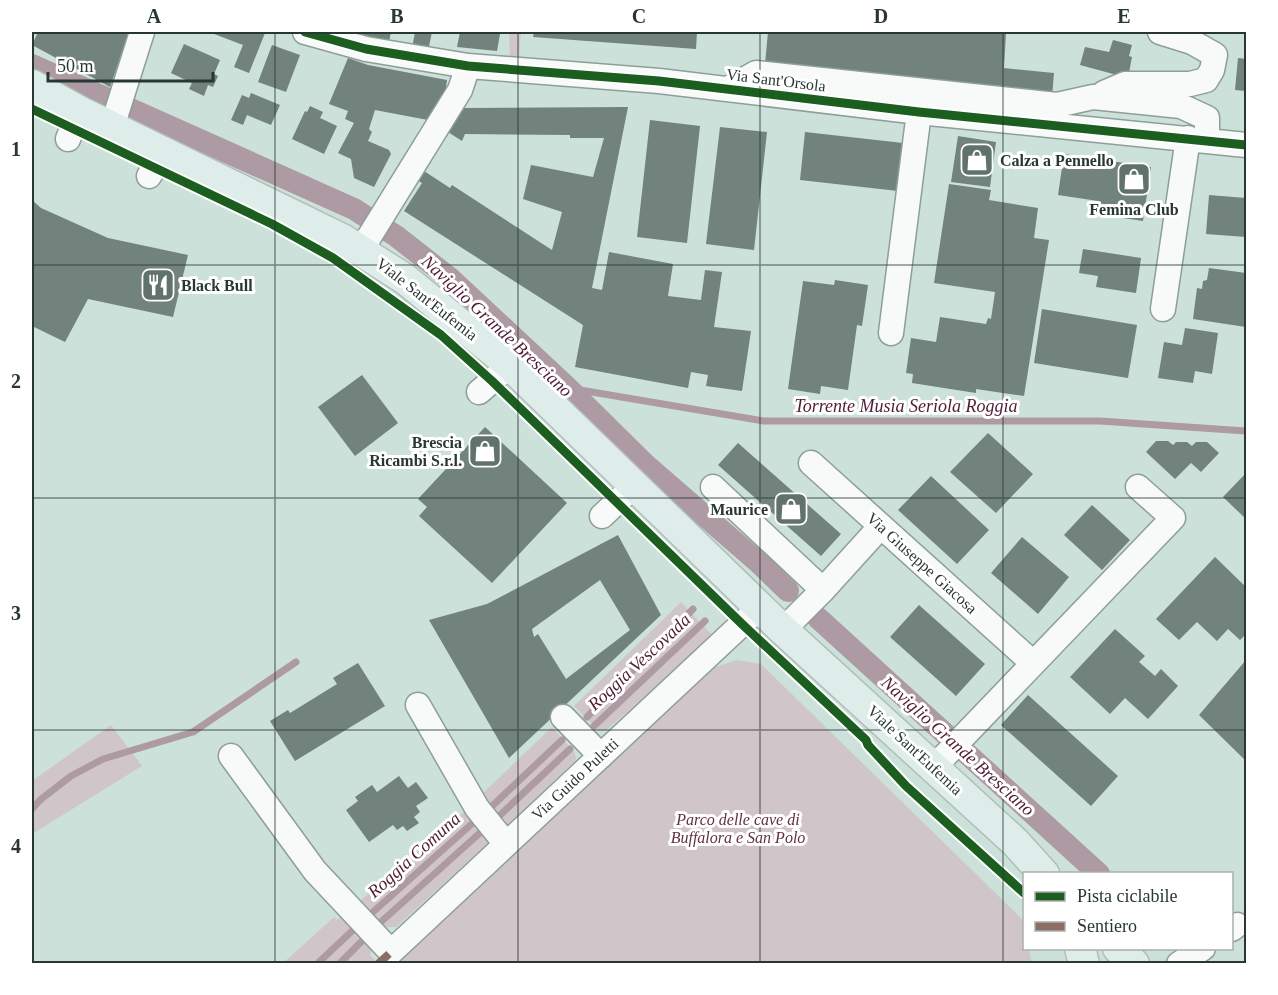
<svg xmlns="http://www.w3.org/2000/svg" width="1278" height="995" font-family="'Times New Roman',serif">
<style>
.green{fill:#d0c6ca}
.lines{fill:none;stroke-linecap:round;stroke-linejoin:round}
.stream{stroke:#ae9aa2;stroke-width:7}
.canal{stroke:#ae9aa2;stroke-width:22}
.building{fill:#72827c;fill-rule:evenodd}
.minor-casing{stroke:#8e9e99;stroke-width:27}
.major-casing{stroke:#b2beb9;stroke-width:33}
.minor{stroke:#f7faf9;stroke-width:24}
.major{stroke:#deede9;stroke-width:30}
.quiet{stroke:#8d6e63;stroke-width:8;stroke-dasharray:15 8;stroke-linecap:butt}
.cycleway-casing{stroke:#fff;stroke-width:13}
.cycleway{stroke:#1b5e20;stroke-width:9}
.grid{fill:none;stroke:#283732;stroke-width:1.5;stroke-opacity:0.55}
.labels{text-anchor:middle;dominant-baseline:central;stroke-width:6;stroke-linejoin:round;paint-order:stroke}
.street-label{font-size:16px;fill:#283732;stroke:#fff}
.poi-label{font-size:16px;font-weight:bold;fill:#283732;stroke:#fff;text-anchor:start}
.park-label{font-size:16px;font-style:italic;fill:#632f46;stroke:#fff}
.water-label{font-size:18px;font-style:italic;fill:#501d35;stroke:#fff}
.neatline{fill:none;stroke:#283732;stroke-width:2}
.grid-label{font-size:20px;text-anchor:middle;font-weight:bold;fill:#283732}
</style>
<rect width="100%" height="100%" fill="#cce1da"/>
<path class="green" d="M509 32H521L519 58 510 57Z
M681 602 714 637 605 731 598 730 574 706Z
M737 660 761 664 1023 920 1024 948 1029 949 1032 963 385 964 431 931 715 667Z
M111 725 142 766 32 834V781Z
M552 727 575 753 576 760 508 825 503 823 479 797Z
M467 809 490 839 487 844 396 927H384L360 901Z
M334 917 337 920 341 917 372 950 370 955 378 963 282 964Z"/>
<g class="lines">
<path class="stream" d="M568 388 764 421H1100L1246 431
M587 717 693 609
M594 726 705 621
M490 808 562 740
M32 809 40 800 71 776 103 759 193 732 296 662
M497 818 570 749
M373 912 475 821
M382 921 482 831
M317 964 353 930
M339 964 362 941"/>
<path class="canal" d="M32 65 354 209 396 236 451 279 568 388 645 464 759 563 788 591
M818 618 1099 874"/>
</g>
<path class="building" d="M38 32H129L110 87 32 45Z
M209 32H260L265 33 249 73 234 67 243 45Z
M362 32H391L389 42 361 34Z
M415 32H432L428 51 412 48Z
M460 32H491L500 34 497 51 457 47Z
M534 32H697L696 49 533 37Z
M768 32 1006 33 1004 68 1054 73 1052 97 765 64Z
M1113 40 1132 45 1129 56 1132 57 1128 78 1080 65 1085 47 1109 52Z
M184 44 220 60 214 74 218 76 213 87 208 85 204 96 189 89 192 83 171 73Z
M272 45 300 55 286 92 258 82Z
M348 58 368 65 447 80 445 95 428 120 375 110 369 129 372 132 368 141 389 150 391 154 374 187 354 178 351 159 338 153 354 123 345 119 348 111 329 104Z
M1238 58 1246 59V91L1235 90Z
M251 93 280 105 271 125 247 115 243 125 231 120 242 95 249 98Z
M310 106 323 112 320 118 337 126 324 154 292 139 305 111 307 112Z
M628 107 592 288 602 290 609 252 673 264 668 296 701 300 705 270 722 272 714 327 751 331 742 391 706 386 708 375 691 372 688 388 575 367 583 325 404 211 422 183 417 180 424 171 450 188 452 185 552 250 562 212 523 199 531 165 593 177 604 138H570V135L465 134 462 141 448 132 464 108Z
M650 120 700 126 687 243 637 237Z
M720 127 767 132 754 250 706 244Z
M805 132 903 143 898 191 800 180Z
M958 136 996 142 990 187 951 182Z
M1064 154 1151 167 1143 221 1096 214 1098 201 1058 195Z
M949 184 991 190 989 200 1038 208 1034 238 1049 240 1024 396 976 389V393L912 383 913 374 906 373 911 338 936 342 940 317 986 324 988 318 991 319 995 292 934 283Z
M1209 195 1246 198V237L1206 234Z
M32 200 41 208 108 238 188 255 173 317 88 299 65 342 32 326Z
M1083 249 1141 258 1136 293 1096 287 1098 276 1079 273Z
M1209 268 1246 273V327L1193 319 1197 288 1202 289 1203 281 1207 280Z
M835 280 868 285 862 326 857 325 848 390 821 386 820 394 788 389 803 281 834 285Z
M1042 309 1137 325 1128 378 1034 363Z
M1185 328 1218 333 1212 374 1195 371 1193 383 1158 378 1164 342 1182 345Z
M362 375 398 423 355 456 318 407Z
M485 427 567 503 492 583 419 516 427 507 418 499Z
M988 433 1033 474 996 513 950 472Z
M1156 441H1168L1173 445 1176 442H1187L1192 446 1196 442H1207L1219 453 1201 472 1191 463 1175 479 1146 452Z
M738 443 841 534 821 556 718 465Z
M1246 473V519L1223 497Z
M931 476 989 530 957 564 898 510Z
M1092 505 1130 540 1102 570 1064 535Z
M618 535 661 615 509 758 429 620 487 604ZM600 580 630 630 566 679 538 634 534 637 532 629Z
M1022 537 1069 577 1038 614 991 573Z
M1215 557 1246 587V634L1240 640 1228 629 1217 641 1197 622 1179 640 1156 619Z
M919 605 985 664 956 696 890 637Z
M1115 629 1145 656 1139 662 1155 676 1161 669 1178 686 1148 719 1125 698 1110 714 1070 677Z
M1246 660V761L1199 715Z
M358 663 385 706 295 761 270 721 288 710 290 713 337 684 333 678Z
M1028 695 1118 776 1091 806 1001 725Z
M399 776 408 788 416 782 428 798 416 806 420 812 414 817 419 823 407 831 403 826 397 830 393 825 369 842 346 810 358 801 355 797 372 785 377 792Z"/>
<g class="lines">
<defs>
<path id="minor" d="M305 32 366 49 468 66 659 81 919 112 1246 145
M728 89 756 73 1057 105 1093 97 1181 106 1207 118V141
M1104 93 1125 84H1190L1206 80 1212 70 1215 55 1192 42 1160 32
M112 127 142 32
M68 139 79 111
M149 176 165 151
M361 250 460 90 468 66
M1163 309 1188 138
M891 333 919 112
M479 392 510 365
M811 463 1033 663
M713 487 823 590
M602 516 635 485
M783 630 823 590 881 526
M418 705 477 808 506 844
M563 717 601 756
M231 756 315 871 391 952 760 607
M934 767 1173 518 1138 487
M1232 929 1237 925
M1179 964 1203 948"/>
<path id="major" d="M32 85 79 111 342 239 405 279 510 365 783 630 1015 842 1044 874
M1080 948 1084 964
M1118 948 1134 964"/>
</defs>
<use href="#minor" class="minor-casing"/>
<use href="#major" class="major-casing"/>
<use href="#minor" class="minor"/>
<use href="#major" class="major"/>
<path class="quiet" d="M378 964 391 952"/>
<defs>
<path id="cycleway" d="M305 32 366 49 468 66 659 81 919 112 1246 145
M32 109 272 224 333 258 441 335 492 381 742 624 866 740 868 745 906 786 1024 893"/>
</defs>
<use href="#cycleway" class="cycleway-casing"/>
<use href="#cycleway" class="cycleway"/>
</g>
<path class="grid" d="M275 32V964M518 32V964M760 32V964M1003 32V964M32 265H1246M32 498H1246M32 730H1246"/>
<defs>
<symbol id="shop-square" viewBox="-11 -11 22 22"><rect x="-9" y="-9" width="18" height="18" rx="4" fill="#61726d" stroke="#fff"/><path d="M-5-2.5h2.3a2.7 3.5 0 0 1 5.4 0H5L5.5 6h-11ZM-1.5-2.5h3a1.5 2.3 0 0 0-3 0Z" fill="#fff"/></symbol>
<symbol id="restaurant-square" viewBox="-11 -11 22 22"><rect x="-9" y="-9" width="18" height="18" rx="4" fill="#61726d" stroke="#fff"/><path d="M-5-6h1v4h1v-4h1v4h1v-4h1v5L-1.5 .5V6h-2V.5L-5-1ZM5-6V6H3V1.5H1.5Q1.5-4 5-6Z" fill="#fff"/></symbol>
</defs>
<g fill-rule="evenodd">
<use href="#shop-square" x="958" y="141" width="38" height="38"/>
<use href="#shop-square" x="1115" y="160" width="38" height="38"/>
<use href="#restaurant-square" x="139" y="266" width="38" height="38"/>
<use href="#shop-square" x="466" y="432" width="38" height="38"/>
<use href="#shop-square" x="772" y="490" width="38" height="38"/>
</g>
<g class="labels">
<g class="street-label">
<text transform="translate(776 80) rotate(7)">Via Sant'Orsola</text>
<text transform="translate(427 299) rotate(38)">Viale Sant'Eufemia</text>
<text transform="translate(922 563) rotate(42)">Via Giuseppe Giacosa</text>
<text transform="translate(915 750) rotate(43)">Viale Sant'Eufemia</text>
<text transform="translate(575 779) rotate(-43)">Via Guido Puletti</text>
</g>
<g class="poi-label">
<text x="1000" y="160">Calza a Pennello</text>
<text x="1134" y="209" text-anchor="middle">Femina Club</text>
<text x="181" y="285">Black Bull</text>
<text x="462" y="442" text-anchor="end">Brescia<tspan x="462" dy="18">Ricambi S.r.l.</tspan></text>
<text x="768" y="509" text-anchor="end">Maurice</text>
</g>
<g class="park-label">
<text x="738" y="819">Parco delle cave di<tspan x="738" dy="18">Buffalora e San Polo</tspan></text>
</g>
<g class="water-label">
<text transform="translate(497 326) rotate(43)">Naviglio Grande Bresciano</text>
<text x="906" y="406">Torrente Musia Seriola Roggia</text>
<text transform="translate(639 662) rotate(-43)">Roggia Vescovada</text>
<text transform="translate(958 746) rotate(42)">Naviglio Grande Bresciano</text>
<text transform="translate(414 855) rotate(-42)">Roggia Comuna</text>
</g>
</g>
<rect width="1278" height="995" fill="none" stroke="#ffffff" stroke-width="66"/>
<rect x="1023" y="872" width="210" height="78" fill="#ffffff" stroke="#a9afad" stroke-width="1.5"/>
<rect x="1035" y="892" width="30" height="9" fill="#1b5e20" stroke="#a9afad" stroke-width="1.5"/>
<text x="1077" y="902" font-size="18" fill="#283732">Pista ciclabile</text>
<rect x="1035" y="922" width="30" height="9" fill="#8d6e63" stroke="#a9afad" stroke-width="1.5"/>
<text x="1077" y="932" font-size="18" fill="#283732">Sentiero</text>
<path d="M48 72v9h165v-9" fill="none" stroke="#283732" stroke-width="3"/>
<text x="57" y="72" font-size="18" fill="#283732" stroke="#ffffff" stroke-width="4.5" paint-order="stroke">50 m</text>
<rect x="33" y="33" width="1212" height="929" class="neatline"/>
<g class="grid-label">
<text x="154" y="23">A</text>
<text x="397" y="23">B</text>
<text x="639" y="23">C</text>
<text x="881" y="23">D</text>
<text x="1124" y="23">E</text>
<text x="16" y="156">1</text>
<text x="16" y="388">2</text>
<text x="16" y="620">3</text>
<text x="16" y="853">4</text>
</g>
</svg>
